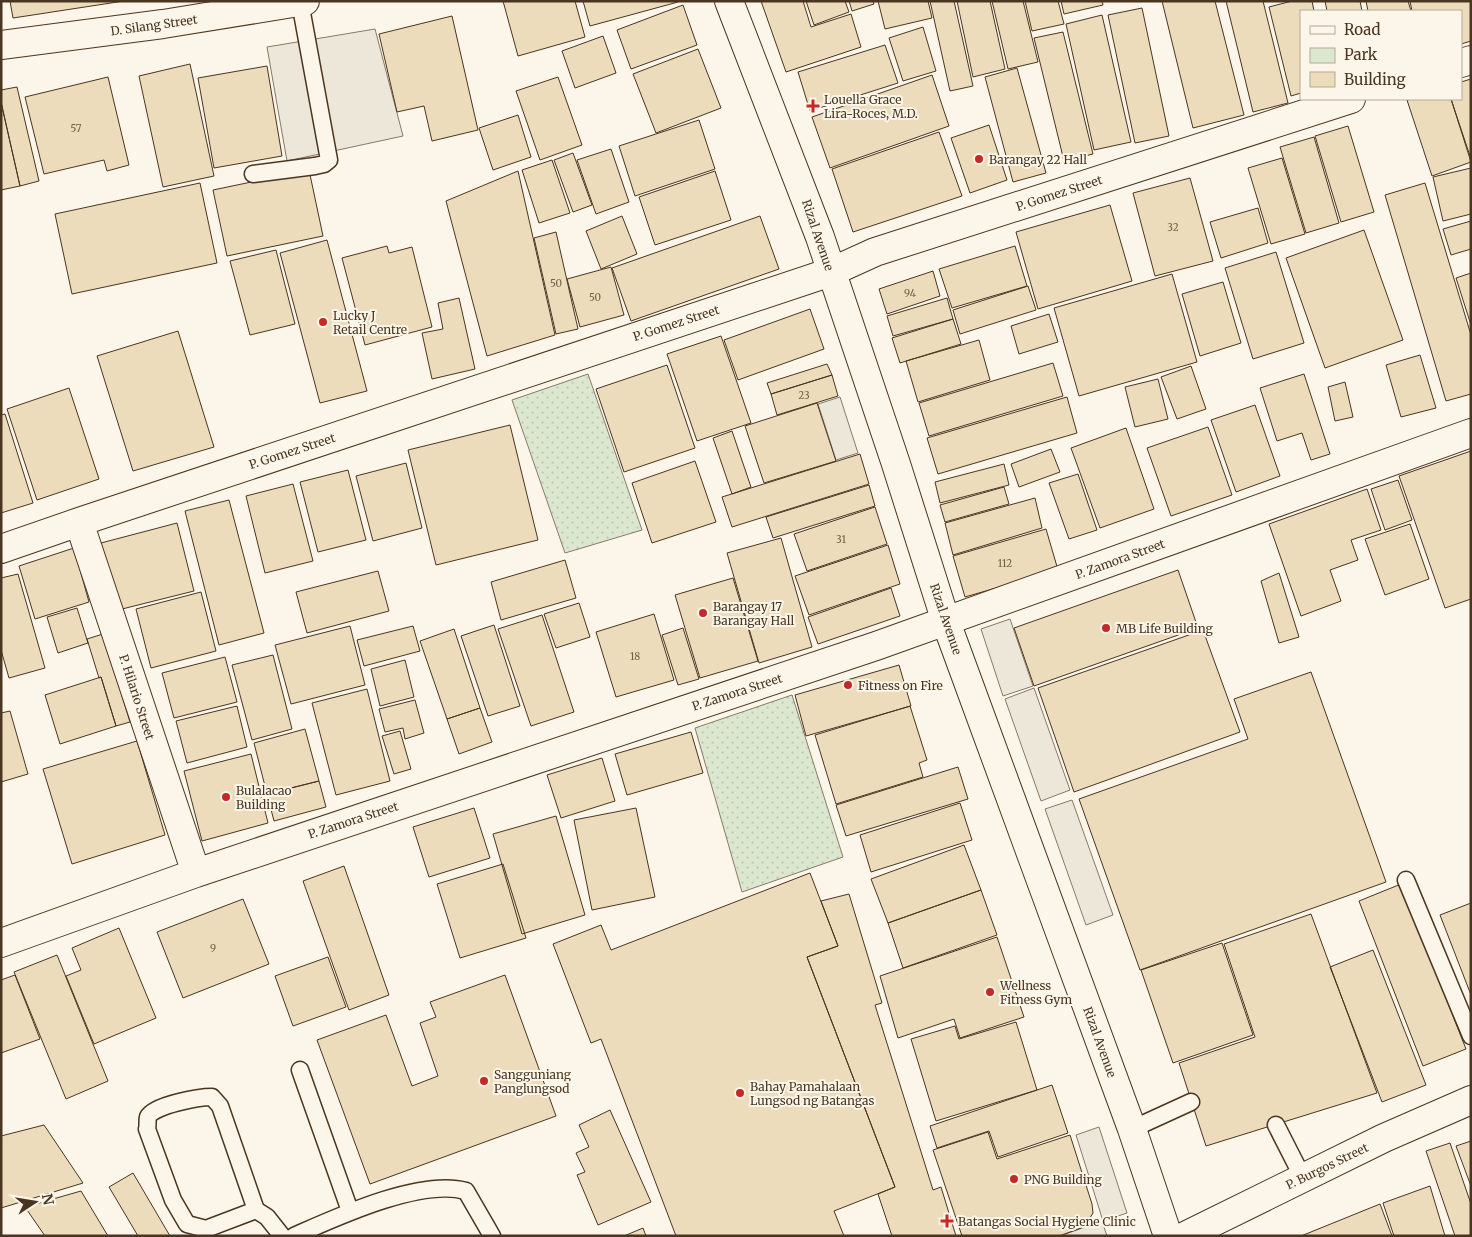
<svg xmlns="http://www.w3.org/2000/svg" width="1472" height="1237" font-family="Merriweather,serif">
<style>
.green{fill:url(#green-dots);stroke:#887966}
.parking{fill:#ede7d9;stroke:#887966}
.building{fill:#ecdcbc;stroke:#4a3520}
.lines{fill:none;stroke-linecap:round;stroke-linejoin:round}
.service-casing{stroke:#4a3520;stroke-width:19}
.minor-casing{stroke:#4a3520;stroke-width:30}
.tertiary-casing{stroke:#4a3520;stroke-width:30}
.secondary-casing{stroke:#4a3520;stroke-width:30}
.service{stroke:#fbf6e9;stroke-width:16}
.minor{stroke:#fbf6e9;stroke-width:28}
.tertiary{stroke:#fbf6e9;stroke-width:28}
.secondary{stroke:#fbf6e9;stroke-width:28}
.poi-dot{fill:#c62828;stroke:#fbf6e9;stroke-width:2}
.labels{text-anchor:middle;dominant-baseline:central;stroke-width:4;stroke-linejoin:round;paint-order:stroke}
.number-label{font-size:10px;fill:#725f47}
.street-label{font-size:12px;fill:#4a3520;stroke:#fbf6e9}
.poi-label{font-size:12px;fill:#4a3520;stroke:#fbf6e9;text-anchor:start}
</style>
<defs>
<pattern id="green-dots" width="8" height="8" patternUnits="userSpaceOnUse" patternTransform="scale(1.25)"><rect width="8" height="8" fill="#dce7d0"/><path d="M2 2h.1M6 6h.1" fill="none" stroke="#bec7b2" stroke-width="1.8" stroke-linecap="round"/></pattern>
</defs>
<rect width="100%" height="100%" fill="#fbf6e9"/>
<path class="green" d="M588 374 642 530 565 553 512 400Z
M792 695 843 857 742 892 695 728Z"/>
<path class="parking" d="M375 29 403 136 287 161 267 47Z
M840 397 858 453 836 460 818 404Z
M1010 619 1033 686 1003 696 981 629Z
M1034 688 1070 790 1041 801 1005 699Z
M1072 800 1113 915 1086 925 1045 809Z
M1099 1127 1127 1213 1103 1221 1076 1135Z
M1102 1221 1107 1236H1060Z"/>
<path class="building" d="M10 1H124L13 18Z
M503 1H575L585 37 518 56Z
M583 1H677L678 2 590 26Z
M761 1H803L811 27 851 14 861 47 786 72Z
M806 1H845L849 12 814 25Z
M849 1H873L874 4 852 11Z
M878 1H928L932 18 885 29Z
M930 1H954L973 86 950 91Z
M957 1H990L1005 69 973 77Z
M992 1H1023L1038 62 1008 69Z
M1025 1H1058L1064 24 1032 31Z
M1061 1H1102L1103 5 1064 14Z
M1162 1H1215L1244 115 1193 128Z
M1226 1H1263L1288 103 1253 112Z
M1292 1H1312L1314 11H1301V93L1291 96 1269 7Z
M1325 1H1360L1362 11H1327Z
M1366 1H1408L1411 11H1368Z
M1410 1H1471V41L1461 44V11H1412Z
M683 5 697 45 631 69 617 30Z
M1142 8 1169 136 1135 143 1108 15Z
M1102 15 1131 142 1094 150 1066 24Z
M452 16 478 130 432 141 424 106 397 112 379 34Z
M923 27 936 71 903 81 889 38Z
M1063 32 1093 154 1064 161 1034 38Z
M603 36 616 73 575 88 562 51Z
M885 45 898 83 810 111 798 72Z
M698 49 721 108 656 133 633 74Z
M190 64 214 176 163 187 139 76Z
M267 66 282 156 214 168 198 78Z
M1017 68 1046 173 1013 182 985 77Z
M932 75 949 126 830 168 812 117Z
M108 77 129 165 107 171 104 160 44 174 25 97Z
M558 77 582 145 540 160 516 91Z
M1471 79V159L1451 99H1461V82Z
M17 87 39 181 20 186 1 102V90Z
M1412 99H1451L1471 162 1432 176 1407 100Z
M1 102 20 186 1 190Z
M518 115 531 157 493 170 479 128Z
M699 120 715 169 635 196 619 146Z
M989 125 1007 180 970 193 951 138Z
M1348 126 1374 212 1341 222 1315 136Z
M939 132 962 196 853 232 832 169Z
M1314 137 1339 223 1306 233 1280 147Z
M611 149 629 202 596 214 577 160Z
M573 153 592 205 573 212 554 160Z
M1282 158 1305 234 1271 244 1248 168Z
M552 160 570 213 539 223 522 170Z
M1471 168V214L1443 221 1433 177Z
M309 170 323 236 227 256 213 190Z
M518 171 555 335 487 356 446 201Z
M715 171 731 220 655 245 639 197Z
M1190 178 1213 261 1155 276 1133 193Z
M200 183 217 263 72 294 55 214Z
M1425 183 1471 335V394L1446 401 1385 195Z
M1110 205 1132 281 1038 309 1016 232Z
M1258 208 1268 243 1221 258 1210 222Z
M622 216 637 254 601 269 586 231Z
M760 216 779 269 631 321 612 268Z
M1471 221V249L1451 255 1443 229Z
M1364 230 1403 340 1325 368 1286 258Z
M556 232 578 329 556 334 534 238Z
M327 240 367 391 320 403 280 253Z
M387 246 389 253 412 247 432 327 365 345 342 258Z
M1015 246 1027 286 952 308 939 269Z
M276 250 295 324 250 335 230 261Z
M1276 252 1304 343 1253 359 1225 268Z
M611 267 624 315 580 327 567 279Z
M933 271 940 296 887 314 879 289Z
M1471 273V325L1456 278Z
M1172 274 1197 362 1079 396 1054 308Z
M1223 282 1241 343 1200 356 1182 294Z
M1028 286 1036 310 960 334 953 310Z
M459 298 475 369 432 379 422 333 443 329 438 303Z
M947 298 953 319 893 336 887 316Z
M810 309 824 349 738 380 724 340Z
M1049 314 1058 342 1019 354 1011 326Z
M953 319 961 344 900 363 892 338Z
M178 331 214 447 133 471 97 356Z
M721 336 751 423 697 441 667 354Z
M979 340 990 380 918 402 906 361Z
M1420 355 1436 408 1401 417 1386 365Z
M1053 363 1063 396 929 436 919 403Z
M827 364 832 375 771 394 767 383Z
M667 365 695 448 624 472 596 389Z
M1191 366 1206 409 1177 419 1161 377Z
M1304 374 1330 454 1311 460 1302 433 1277 441 1260 388Z
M832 375 838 396 777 415 771 394Z
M1158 379 1168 419 1135 427 1125 387Z
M1345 382 1353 417 1335 421 1328 387Z
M69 388 99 479 37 500 7 409Z
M1067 397 1077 433 938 474 927 438Z
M817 403 836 461 764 483 745 426Z
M1255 405 1280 476 1236 492 1211 420Z
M5 414 33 503 1 513V415Z
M510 425 538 540 436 565 408 450Z
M1208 427 1232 495 1171 516 1147 448Z
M1126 428 1154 509 1100 528 1071 448Z
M732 431 751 487 732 494 713 438Z
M1051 449 1060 472 1019 487 1011 464Z
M1471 451V599L1445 608 1399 476Z
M860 454 869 484 732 527 722 497Z
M695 461 716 522 652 543 632 483Z
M406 463 422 528 373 541 356 476Z
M1004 464 1009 485 940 503 935 482Z
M348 470 366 540 318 552 300 482Z
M1078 474 1097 530 1069 539 1049 483Z
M1398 480 1412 520 1385 530 1371 489Z
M293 484 313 561 265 573 246 496Z
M869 485 875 506 773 538 766 517Z
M1004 487 1009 504 945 522 940 505Z
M1367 489 1381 530 1351 540 1358 560 1330 570 1341 601 1301 616 1269 524Z
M1035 498 1042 528 953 555 945 523Z
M229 500 264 633 219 645 185 511Z
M875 507 887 544 807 571 794 534Z
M177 523 194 591 118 610 101 543Z
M1410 524 1429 579 1385 595 1365 539Z
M1046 529 1058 570 965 597 953 556Z
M781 538 812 647 759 663 727 553Z
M888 545 900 584 809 615 795 576Z
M74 548 89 602 35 619 19 566Z
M565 560 576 598 501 620 491 582Z
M1178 570 1198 628 1034 686 1014 628Z
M378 571 389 611 307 633 296 592Z
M1279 573 1299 637 1279 643 1261 581Z
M18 574 45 668 9 678 1 650V578Z
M733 578 758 661 700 678 675 595Z
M891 588 900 616 818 644 808 617Z
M201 592 216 651 151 668 136 609Z
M579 603 590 637 556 648 544 614Z
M77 608 88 643 58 653 47 617Z
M654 614 674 680 616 697 596 632Z
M542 615 574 712 531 726 498 629Z
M494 625 520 706 488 716 461 636Z
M350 626 365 685 291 704 275 645Z
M413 626 420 651 364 666 357 640Z
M683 628 699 679 678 685 662 635Z
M454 629 480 708 447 719 420 641Z
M1203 630 1240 732 1074 792 1038 688Z
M103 634 130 722 116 726 101 677 99 678 87 639Z
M273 655 292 729 252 740 232 665Z
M225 657 237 702 174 718 162 673Z
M405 660 414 697 380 706 371 669Z
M899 665 911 706 806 736 795 695Z
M1311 672 1386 882 1140 970 1079 799 1248 739 1234 699Z
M101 677 116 726 60 744 45 695Z
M367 689 390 781 336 795 312 703Z
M415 700 424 733 405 739 403 728 385 732 379 709Z
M237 706 247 747 187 763 176 721Z
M910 706 927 760 919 763 923 777 836 804 815 735Z
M480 708 492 742 459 754 447 719Z
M10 711 28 774 1 782V713Z
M305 729 319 781 267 794 254 743Z
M400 731 411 769 394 774 382 736Z
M691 732 703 773 627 795 615 754Z
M137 741 165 835 72 864 43 769Z
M251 754 268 823 202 841 184 771Z
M602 758 615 801 561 818 547 775Z
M958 767 968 799 846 836 836 805Z
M319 781 326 807 274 821 267 794Z
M960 803 972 840 871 872 860 835Z
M474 808 490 858 429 877 413 827Z
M636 808 655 897 592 910 574 820Z
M556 816 585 915 522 934 493 834Z
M964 845 981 890 888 923 871 879Z
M503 864 526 938 460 958 437 884Z
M344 866 389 995 349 1010 303 881Z
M810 873 838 946 807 957 895 1187 834 1211 844 1236H676L601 1039 591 1043 553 944 601 925 611 950Z
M1401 884 1466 1049 1423 1066 1359 901Z
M981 890 997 935 903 968 888 923Z
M849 894 882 1003 875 1005 933 1190 941 1187 956 1236H892L878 1194 895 1187 807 957 838 946 821 901Z
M243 899 269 964 183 998 157 932Z
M1471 903V995L1440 915Z
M1311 914 1377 1093 1206 1146 1179 1063 1255 1037 1224 944Z
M119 928 156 1018 94 1044 66 976 81 970 72 948Z
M997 937 1024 1017 960 1038 954 1019 898 1038 880 976Z
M1222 943 1253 1035 1173 1063 1141 970Z
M1373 950 1426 1085 1382 1102 1330 967Z
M57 955 108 1081 66 1099 14 972Z
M328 957 346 1007 293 1026 275 976Z
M15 975 40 1039 1 1053V980Z
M505 975 556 1116 370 1184 317 1040 386 1015 412 1086 438 1076 420 1023 436 1017 430 1002Z
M1016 1022 1037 1090 936 1121 911 1039 955 1026 959 1039Z
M1052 1085 1068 1133 998 1157 989 1131 937 1148 930 1126Z
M610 1110 651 1202 598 1225 577 1175 585 1172 576 1153 589 1147 579 1125Z
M44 1125 83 1183 1 1208V1136Z
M988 1132 997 1159 1070 1135 1092 1204 1093 1213 1088 1221 1081 1228 1059 1236H962L933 1150Z
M1471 1141V1186L1456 1146Z
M1450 1143 1471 1204V1236H1455L1426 1151Z
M133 1173 170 1236H138L109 1187Z
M1430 1186 1445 1236H1394L1383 1203Z
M81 1191 108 1236H45L25 1207Z
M1380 1204 1392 1236H1301Z
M643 1228 646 1236H624Z"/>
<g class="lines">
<defs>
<path id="service" d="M253 174 315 166 324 164 329 160 300 2
M1406 880 1471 1036
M300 1070 350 1211
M1276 1125 1303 1178
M1132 1129 1191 1102
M256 1210 220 1106 212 1097C199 1097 154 1105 148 1117 147 1120 148 1126 147 1129L173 1200 187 1224 206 1229 256 1210 267 1217 282 1236
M294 1236C337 1217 421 1178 466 1191L492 1236"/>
<path id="minor" d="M1461 63 1471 60
M79 522 196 873
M1 549 79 522 831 272 875 252 1351 99
M1 943 196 873 876 646 1471 433"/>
<path id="tertiary" d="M1 45 163 24 305 1"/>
<path id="secondary" d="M729 1 820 237 896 464 946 622 1132 1129 1168 1236
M1185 1236 1384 1138 1471 1100"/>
</defs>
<use href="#service" class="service-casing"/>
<use href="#minor" class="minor-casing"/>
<use href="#tertiary" class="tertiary-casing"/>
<use href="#secondary" class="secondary-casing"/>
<use href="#service" class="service"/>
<use href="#minor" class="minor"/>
<use href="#tertiary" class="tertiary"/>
<use href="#secondary" class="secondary"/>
</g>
<g class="poi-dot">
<path d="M810.5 98.5h5v5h5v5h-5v5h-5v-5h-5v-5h5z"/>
<circle cx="979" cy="159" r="5"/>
<circle cx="323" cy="322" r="5"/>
<circle cx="703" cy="613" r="5"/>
<circle cx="1106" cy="628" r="5"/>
<circle cx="848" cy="685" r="5"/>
<circle cx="226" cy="797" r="5"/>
<circle cx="990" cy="992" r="5"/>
<circle cx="484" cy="1081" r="5"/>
<circle cx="740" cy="1093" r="5"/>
<circle cx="1014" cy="1179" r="5"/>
<path d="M944.5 1213.5h5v5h5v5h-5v5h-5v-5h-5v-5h5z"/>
</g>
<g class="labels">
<g class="number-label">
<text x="76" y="128">57</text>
<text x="1173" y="227">32</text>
<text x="556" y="283">50</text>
<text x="910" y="293">94</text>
<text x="595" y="297">50</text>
<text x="804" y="395">23</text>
<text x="841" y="539">31</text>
<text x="1005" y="563">112</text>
<text x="635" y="656">18</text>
<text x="213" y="948">9</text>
</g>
<g class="street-label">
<text transform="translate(154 25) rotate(-8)">D. Silang Street</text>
<text transform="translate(1059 193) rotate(-18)">P. Gomez Street</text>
<text transform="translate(818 235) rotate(71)">Rizal Avenue</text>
<text transform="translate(676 323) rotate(-18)">P. Gomez Street</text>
<text transform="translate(292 451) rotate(-18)">P. Gomez Street</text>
<text transform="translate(1120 559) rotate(-20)">P. Zamora Street</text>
<text transform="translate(946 619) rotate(71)">Rizal Avenue</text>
<text transform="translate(737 692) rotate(-18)">P. Zamora Street</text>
<text transform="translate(137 697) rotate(72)">P. Hilario Street</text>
<text transform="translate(353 820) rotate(-18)">P. Zamora Street</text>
<text transform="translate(1100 1042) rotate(70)">Rizal Avenue</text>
<text transform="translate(1327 1166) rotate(-26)">P. Burgos Street</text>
</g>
<g class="poi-label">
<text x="824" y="99">Louella Grace<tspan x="824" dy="14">Lira-Roces, M.D.</tspan></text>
<text x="989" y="159">Barangay 22 Hall</text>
<text x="333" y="315">Lucky J<tspan x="333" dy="14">Retail Centre</tspan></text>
<text x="713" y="606">Barangay 17<tspan x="713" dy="14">Barangay Hall</tspan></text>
<text x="1116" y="628">MB Life Building</text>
<text x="858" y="685">Fitness on Fire</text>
<text x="236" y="790">Bulalacao<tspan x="236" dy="14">Building</tspan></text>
<text x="1000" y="985">Wellness<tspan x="1000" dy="14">Fitness Gym</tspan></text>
<text x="494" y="1074">Sangguniang<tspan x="494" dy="14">Panglungsod</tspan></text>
<text x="750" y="1086">Bahay Pamahalaan<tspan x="750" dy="14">Lungsod ng Batangas</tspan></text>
<text x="1024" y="1179">PNG Building</text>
<text x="958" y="1221">Batangas Social Hygiene Clinic</text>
</g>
</g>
<rect width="1472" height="1237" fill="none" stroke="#4a3520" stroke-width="5"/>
<rect x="1300" y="10" width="162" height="90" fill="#fbf6e9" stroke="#b4a999"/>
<rect x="1310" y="26" width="25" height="8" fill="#fbf6e9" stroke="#b4a999"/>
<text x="1344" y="35" font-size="15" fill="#4a3520">Road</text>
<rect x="1310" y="48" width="25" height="15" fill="#dce7d0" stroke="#b4a999"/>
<text x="1344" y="60" font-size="15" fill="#4a3520">Park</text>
<rect x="1310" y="72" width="25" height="15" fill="#ecdcbc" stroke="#b4a999"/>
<text x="1344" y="85" font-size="15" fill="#4a3520">Building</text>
<g transform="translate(35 1202) rotate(78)" stroke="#fbf6e9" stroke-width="4" paint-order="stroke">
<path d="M0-4L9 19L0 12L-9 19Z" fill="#4a3520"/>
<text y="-8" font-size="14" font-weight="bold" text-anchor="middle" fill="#4a3520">N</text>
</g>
</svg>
